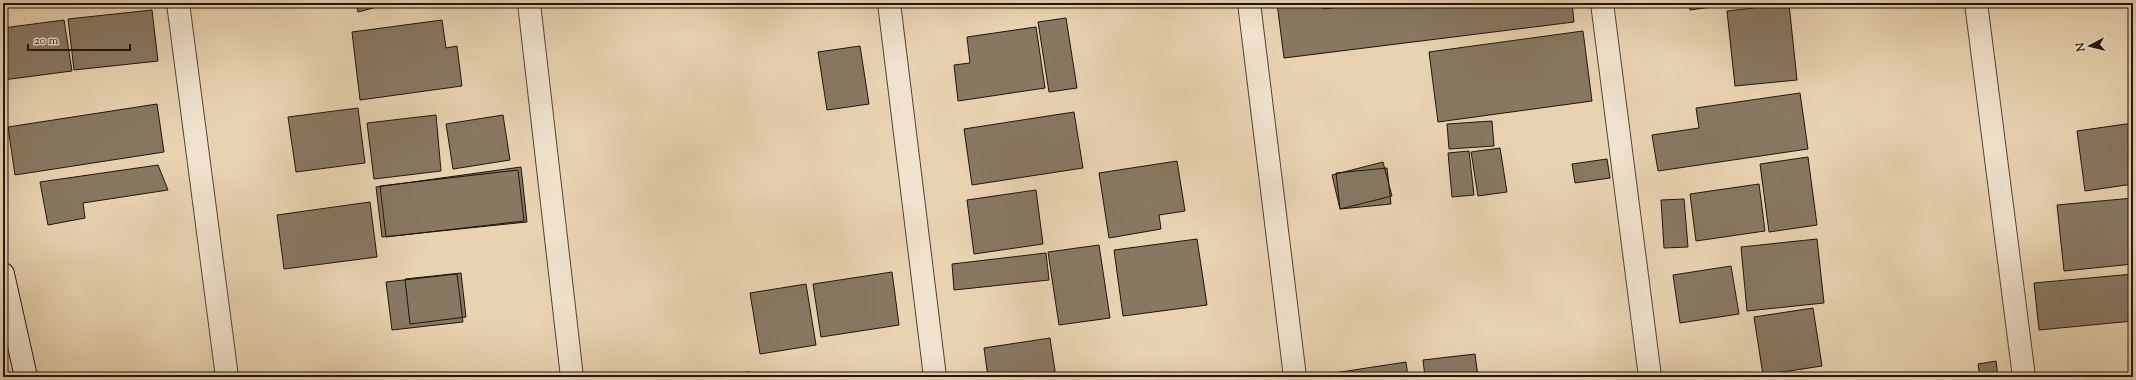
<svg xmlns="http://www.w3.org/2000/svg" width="2136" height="380" font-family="'Sorts Mill Goudy',serif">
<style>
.building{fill:#887862;stroke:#1f150c}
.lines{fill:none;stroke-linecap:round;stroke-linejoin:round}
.street-casing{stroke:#514435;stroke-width:24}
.secondary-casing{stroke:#1f150c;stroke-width:24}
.street{stroke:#f0e2cc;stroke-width:22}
.secondary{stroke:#f0e2cc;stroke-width:22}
</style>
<rect width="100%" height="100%" fill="#e8d3b1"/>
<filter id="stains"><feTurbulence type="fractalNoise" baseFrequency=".005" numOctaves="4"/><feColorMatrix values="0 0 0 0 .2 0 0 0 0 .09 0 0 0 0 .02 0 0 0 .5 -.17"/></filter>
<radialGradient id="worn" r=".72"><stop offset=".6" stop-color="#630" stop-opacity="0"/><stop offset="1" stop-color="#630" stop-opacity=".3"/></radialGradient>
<path class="building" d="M356 3H392L358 12Z
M1277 3H1322L1323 9 1373 3H1572L1574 22 1284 58Z
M1689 3H1740L1690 10Z
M1789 4 1797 80 1735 86 1727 11Z
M152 10 158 61 74 70 68 19Z
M1066 18 1077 88 1049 92 1038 22Z
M64 20 72 71 3 80V28Z
M442 20 446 48 457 46 462 86 360 100 352 32Z
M1036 27 1045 88 958 101 954 65 970 63 967 37Z
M1583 31 1592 101 1438 122 1429 52Z
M860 46 869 104 827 110 818 52Z
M1800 93 1808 149 1658 171 1652 135 1699 128 1696 108Z
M157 104 164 152 15 175 8 127Z
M358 108 365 163 296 172 288 117Z
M1074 112 1083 168 972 185 964 129Z
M436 115 441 171 374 179 367 123Z
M503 115 510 160 453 169 446 124Z
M1492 121 1494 146 1449 149 1447 124Z
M2133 123V184L2085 191 2077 131Z
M1500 148 1507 192 1478 196 1471 152Z
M1469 151 1474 195 1452 197 1448 153Z
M1808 157 1817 225 1769 232 1760 164Z
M1607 159 1610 178 1575 183 1572 164Z
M1177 161 1185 211 1159 215 1161 229 1109 238 1099 173Z
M1383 162 1392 196 1340 209 1332 175Z
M158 165 168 190 83 203 85 218 48 225 40 182Z
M521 167 527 222 382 237 376 187Z
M1387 168 1391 204 1340 209 1336 173Z
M518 170 524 221 386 237 380 186Z
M1759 184 1765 231 1696 241 1690 194Z
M1036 190 1043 244 974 254 967 200Z
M2133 198V264L2064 271 2057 205Z
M1684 199 1688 247 1664 248 1661 200Z
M370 202 377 257 284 269 277 215Z
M1197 239 1207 305 1123 316 1114 250Z
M1817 239 1824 303 1747 311 1741 247Z
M1099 245 1110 318 1059 325 1048 252Z
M1046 253 1049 280 954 290 952 264Z
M1731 266 1739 314 1680 323 1673 275Z
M892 272 899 325 821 337 813 284Z
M461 273 466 317 410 324 405 279Z
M457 274 463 322 392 330 386 282Z
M2133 274V321L2039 330 2034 283Z
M806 284 816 345 760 354 750 293Z
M1813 308 1822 366 1763 375 1754 317Z
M1050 338 1056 377H988L984 348Z
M1475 354 1478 377H1425L1423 360Z
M1996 361 1998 377H1980L1978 364Z
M1406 362 1408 377H1334V373Z
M750 372 751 377H700Z"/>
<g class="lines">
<defs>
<path id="street" d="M178 3 227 377
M529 3 572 377
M889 3 935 377
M1249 3 1295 377
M1602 3 1650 377
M1976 3 2024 377"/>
<path id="secondary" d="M3 274 26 377"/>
</defs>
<use href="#street" class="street-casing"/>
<use href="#secondary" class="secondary-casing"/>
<use href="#street" class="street"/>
<use href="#secondary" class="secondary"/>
</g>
<rect width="2136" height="380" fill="none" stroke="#e8d3b1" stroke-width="16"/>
<rect x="4" y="4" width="2128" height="372" fill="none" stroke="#1f150c" stroke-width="2"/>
<rect x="8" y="8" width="2120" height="364" fill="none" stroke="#1f150c"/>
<g transform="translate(2090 46) rotate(263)" stroke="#f0e2cc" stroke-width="3" paint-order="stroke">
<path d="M0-3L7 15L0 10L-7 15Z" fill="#1f150c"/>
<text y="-6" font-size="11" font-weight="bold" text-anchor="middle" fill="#1f150c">N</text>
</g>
<path d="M28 44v6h102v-6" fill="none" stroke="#1f150c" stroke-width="2"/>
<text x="34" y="44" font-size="12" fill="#1f150c" stroke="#f0e2cc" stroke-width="3" paint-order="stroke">20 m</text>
<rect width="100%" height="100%" filter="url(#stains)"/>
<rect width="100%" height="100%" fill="url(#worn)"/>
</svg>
